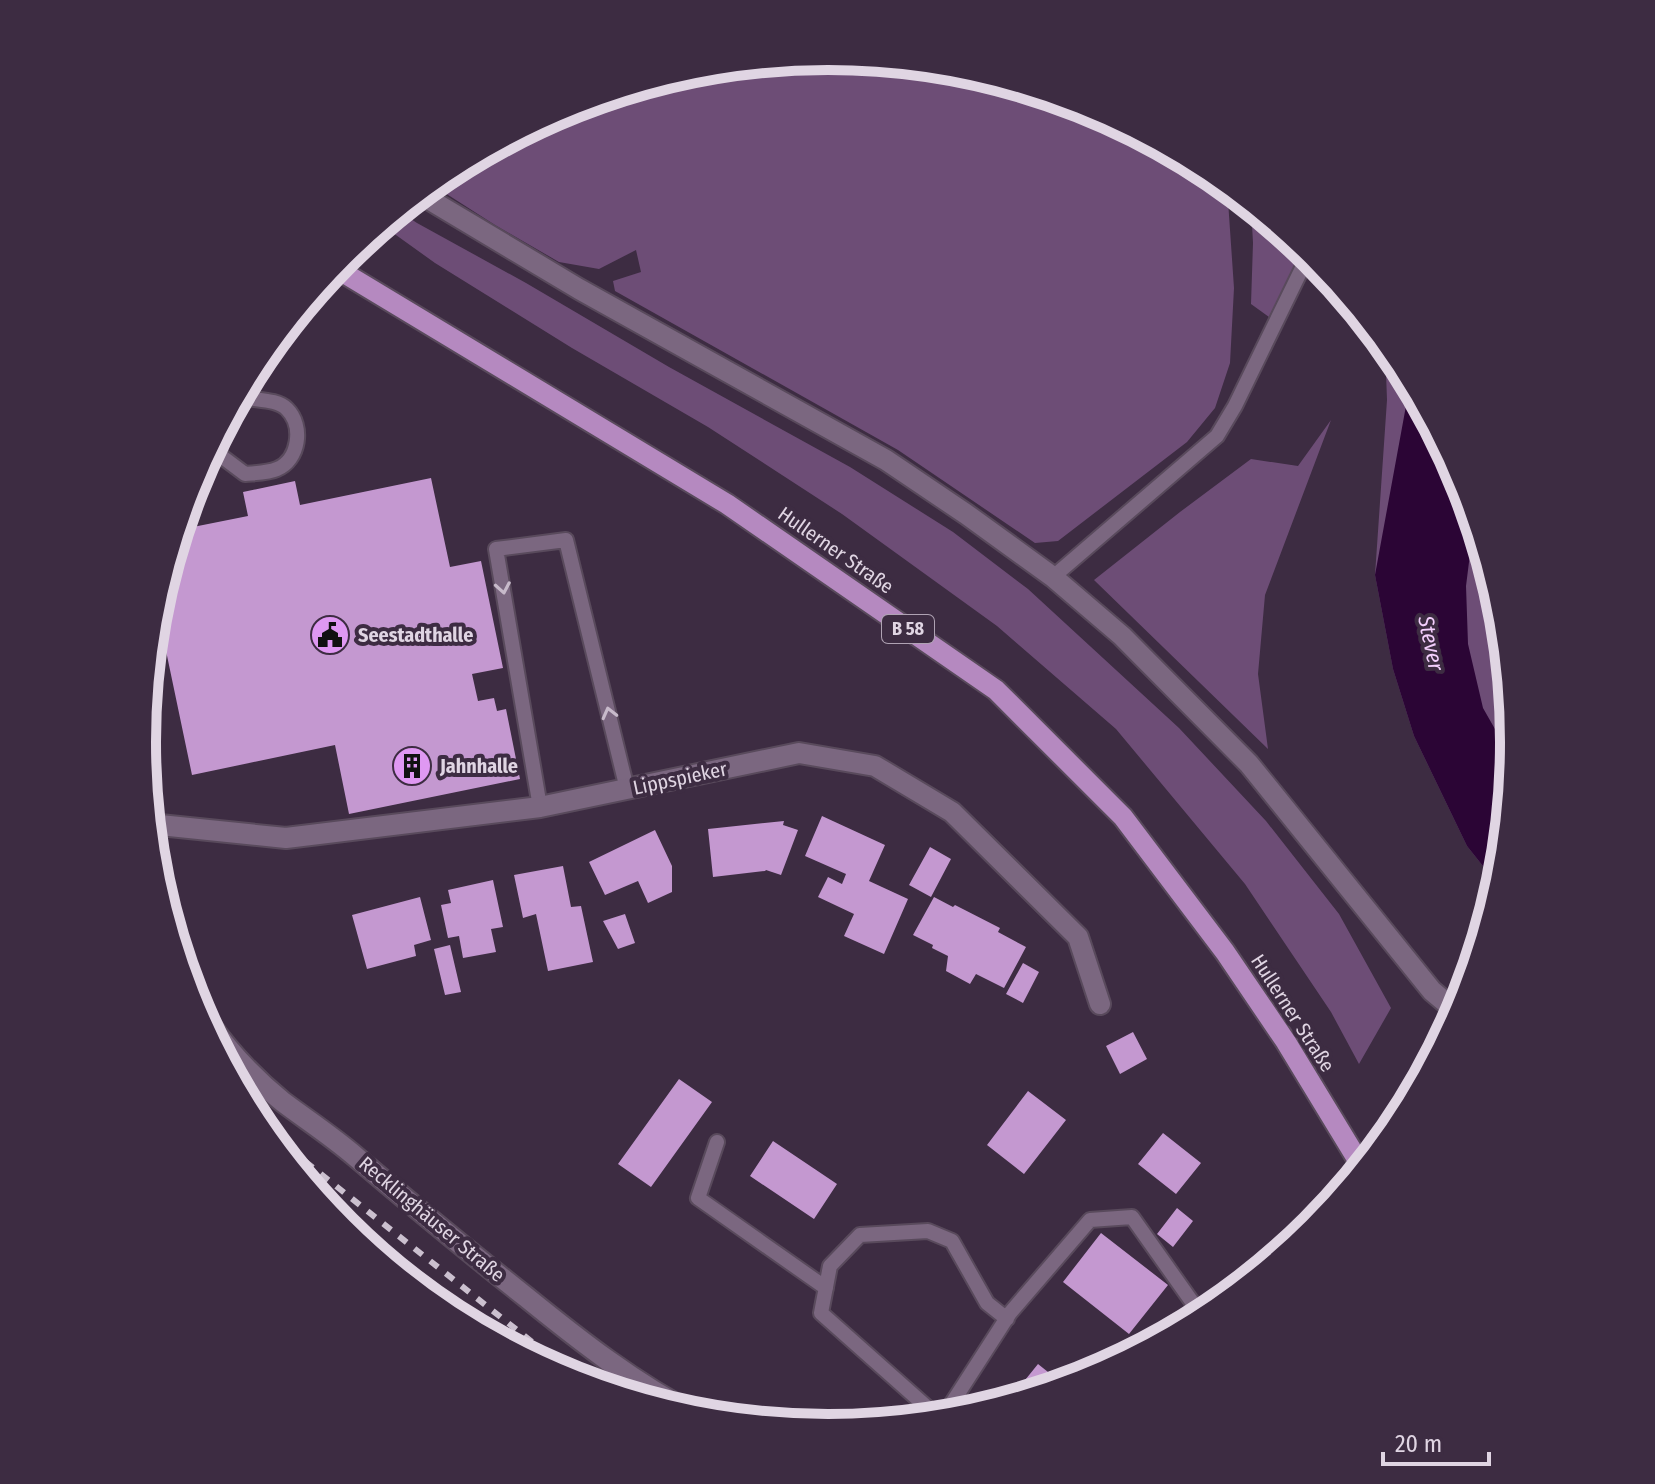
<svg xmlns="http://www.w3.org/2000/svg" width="1655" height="1484" font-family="'Fira Sans Condensed',sans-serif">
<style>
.green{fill:#6d4d76}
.water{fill:#2b0535}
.building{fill:#c498d0}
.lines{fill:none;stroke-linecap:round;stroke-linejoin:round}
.service-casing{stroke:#594a5c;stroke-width:18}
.minor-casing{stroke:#594a5c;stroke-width:24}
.primary-casing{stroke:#594a5c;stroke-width:24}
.service{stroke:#7b6780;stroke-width:14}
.minor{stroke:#7b6780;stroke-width:20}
.primary{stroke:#b589c0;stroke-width:20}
.rail{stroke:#cbc0cf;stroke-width:6;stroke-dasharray:10 10;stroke-linecap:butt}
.oneway{stroke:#c7baca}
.labels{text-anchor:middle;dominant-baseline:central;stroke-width:8;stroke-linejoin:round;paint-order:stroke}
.shield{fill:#3d2c42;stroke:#afa2b3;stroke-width:2}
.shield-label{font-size:18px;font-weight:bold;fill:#e0d5e3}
.street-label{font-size:20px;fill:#e0d5e3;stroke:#3d2c42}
.poi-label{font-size:20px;font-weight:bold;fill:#e0d5e3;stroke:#3d2c42;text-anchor:start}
.water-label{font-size:22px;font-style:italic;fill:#f3cefd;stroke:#3d2c42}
.rim{fill:none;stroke:#e0d5e3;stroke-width:10}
</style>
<rect width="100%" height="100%" fill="#3d2c42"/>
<path class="green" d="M828 56 962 69 1090 108 1209 172 1227 186 1234 288 1230 363 1215 408 1187 442 1058 541 1035 543 898 450 615 291 613 281 641 272 636 250 599 269 559 262 495 225 431 184 447 171 565 108 694 69Z
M1251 206 1304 250 1269 317 1251 304 1253 243Z
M399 211 417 223 526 283 669 367 850 467 953 532 1028 589 1179 728 1266 821 1339 914 1391 1008 1359 1064 1331 1012 1245 884 1116 729 997 626 842 514 708 427 572 348 435 263 382 225Z
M1385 345 1398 361 1461 480 1500 609 1513 742 1500 876 1498 885 1467 846 1414 736 1393 669 1375 575 1387 400Z
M1331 420 1265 595 1258 674 1268 749 1094 580 1180 512 1251 459 1298 466Z"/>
<path class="water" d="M1410 384 1461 480 1474 522 1466 586 1468 644 1483 708 1512 759 1500 876 1498 885 1467 846 1414 736 1393 669 1375 575Z"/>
<path class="building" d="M431 478 450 567 481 561 503 668 472 674 478 701 494 698 497 711 506 709 520 779 349 814 335 745 192 775 156 603 178 530 248 516 243 492 295 481 300 505Z
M822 816 885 845 869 881 908 899 884 954 844 936 854 914 818 897 828 877 842 884 846 874 805 856Z
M784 821 783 825 798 830 781 875 766 870 765 871 713 877 708 829Z
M655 830 672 866V892L648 903 638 881 605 895 589 862Z
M930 847 951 859 931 897 909 885Z
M563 866 571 907 581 906 593 962 548 971 536 914 523 918 514 875Z
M493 880 503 927 491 929 496 952 463 958 459 936 448 938 441 905 451 903 448 890Z
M420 897 431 940 414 945 416 956 367 969 352 915Z
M934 897 953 907 955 905 1000 928 998 932 1026 947 1004 988 976 974 970 984 946 971 948 956 932 948 933 945 913 935Z
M625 914 635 943 618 949 603 921Z
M450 945 461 992 445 995 434 949Z
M1023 963 1039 972 1023 1003 1006 994Z
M1133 1032 1147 1059 1120 1074 1106 1046Z
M679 1079 712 1102 651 1187 618 1164Z
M1028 1091 1066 1120 1024 1174 987 1145Z
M1163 1133 1201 1163 1176 1194 1138 1164Z
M773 1141 837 1184 814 1219 750 1176Z
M1177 1208 1193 1221 1173 1247 1157 1234Z
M1101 1233 1168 1285 1129 1334 1063 1282Z
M1038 1364 1063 1384 1009 1400Z"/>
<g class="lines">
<defs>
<path id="service" d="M216 437 221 456 245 474C255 473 268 473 277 469 299 460 304 426 287 409 276 398 253 401 238 396
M1053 577 1217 436 1235 406 1309 254
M540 807 496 549 566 540 627 789
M717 1142 698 1198 826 1288
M938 1417 821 1313 830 1266 860 1235 928 1231 952 1241 987 1303 1007 1319
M943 1417 1010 1313 1090 1220 1132 1217 1202 1316"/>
<path id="minor" d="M420 194 579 289 886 460 966 514 1053 577 1122 636 1249 764 1432 991 1457 1012
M150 824 286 838 540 807 799 753 875 766 952 812 1078 937 1100 1004
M191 996C215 1036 247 1073 283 1102 307 1120 333 1137 356 1157 412 1205 468 1251 526 1297 579 1340 635 1384 696 1415"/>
<path id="primary" d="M334 267 727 504 996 690 1123 817 1225 952 1286 1042 1362 1167"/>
</defs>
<use href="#service" class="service-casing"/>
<use href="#minor" class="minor-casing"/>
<use href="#primary" class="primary-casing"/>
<use href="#service" class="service"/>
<use href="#minor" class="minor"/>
<use href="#primary" class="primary"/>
<path class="rail" d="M258 1124 581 1381
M326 1208 483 1332"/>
</g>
<defs><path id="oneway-chevron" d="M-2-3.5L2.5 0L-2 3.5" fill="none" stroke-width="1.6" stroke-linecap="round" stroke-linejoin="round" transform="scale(2)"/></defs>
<g class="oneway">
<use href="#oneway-chevron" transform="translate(503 588) rotate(80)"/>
<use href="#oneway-chevron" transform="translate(609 713) rotate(-104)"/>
</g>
<defs>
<symbol id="civic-disc" viewBox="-11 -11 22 22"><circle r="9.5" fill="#df98f2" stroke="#3d2c42"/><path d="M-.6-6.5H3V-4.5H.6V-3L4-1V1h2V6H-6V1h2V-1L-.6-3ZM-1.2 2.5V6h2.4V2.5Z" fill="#111"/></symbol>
<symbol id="building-disc" viewBox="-11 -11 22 22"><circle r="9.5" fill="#df98f2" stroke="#3d2c42"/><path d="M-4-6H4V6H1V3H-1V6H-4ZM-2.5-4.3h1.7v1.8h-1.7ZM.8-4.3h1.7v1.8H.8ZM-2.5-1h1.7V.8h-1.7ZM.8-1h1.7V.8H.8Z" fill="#111"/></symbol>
</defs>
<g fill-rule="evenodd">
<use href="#civic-disc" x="308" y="613" width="44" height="44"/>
<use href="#building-disc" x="390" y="744" width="44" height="44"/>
</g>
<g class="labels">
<rect class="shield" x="882" y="615" width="52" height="28" rx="6"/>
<g class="shield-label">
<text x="908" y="629">B 58</text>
</g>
<g class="street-label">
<text transform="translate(836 550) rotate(35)">Hullerner Straße</text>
<text transform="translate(680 778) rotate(-12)">Lippspieker</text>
<text transform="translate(1293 1013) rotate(57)">Hullerner Straße</text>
<text transform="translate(432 1219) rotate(40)">Recklinghäuser Straße</text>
</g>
<g class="poi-label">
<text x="358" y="635">Seestadthalle</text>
<text x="440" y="766">Jahnhalle</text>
</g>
<g class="water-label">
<text transform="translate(1431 643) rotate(78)">Stever</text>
</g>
</g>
<path d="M0 0H1655V1484H0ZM156 742a672 672 0 1 1 1344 0a672 672 0 1 1-1344 0Z" fill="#3d2c42" fill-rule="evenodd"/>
<path class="rim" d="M156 742a672 672 0 1 1 1344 0a672 672 0 1 1-1344 0Z"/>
<path d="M1383 1452v12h106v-12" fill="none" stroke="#e0d5e3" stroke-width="4"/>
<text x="1395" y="1452" font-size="24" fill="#e0d5e3" stroke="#3d2c42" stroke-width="6" paint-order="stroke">20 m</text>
</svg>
